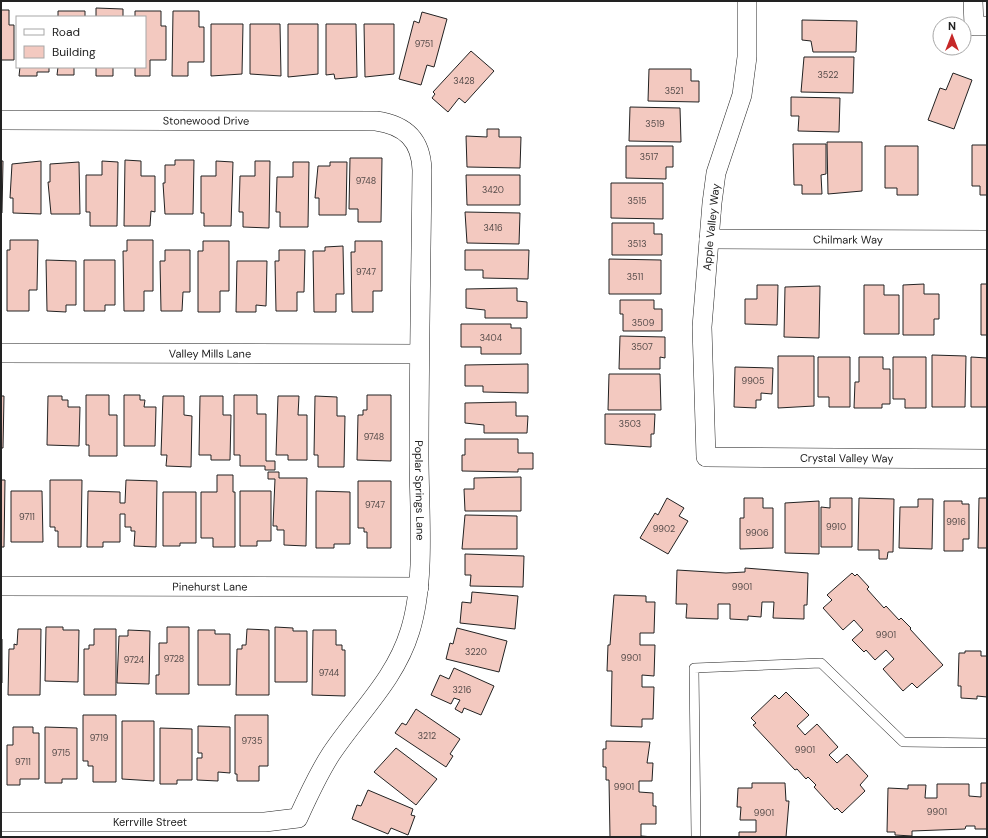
<svg xmlns="http://www.w3.org/2000/svg" width="988" height="838" font-family="'DM Sans',sans-serif">
<style>
.building{fill:#f3c9c0;stroke:#222}
.lines{fill:none;stroke-linecap:round;stroke-linejoin:round}
.service-casing{stroke:#222;stroke-width:10}
.minor-casing{stroke:#222;stroke-width:20}
.service{stroke:#fff;stroke-width:9}
.minor{stroke:#fff;stroke-width:19}
.labels{text-anchor:middle;dominant-baseline:central;stroke-width:3;stroke-linejoin:round;paint-order:stroke}
.number-label{font-size:9px;fill:#564c4a}
.street-label{font-size:11px;fill:#222;stroke:#fff}
</style>
<rect width="100%" height="100%" fill="#fff"/>
<path class="building" d="M96 8 123 9V17H96Z
M1 10H9V25H14V60H1Z
M58 11H85V17H58Z
M135 11H161V26H166V60H150V76H135V67H145V17H135Z
M173 11H199V27H204V62H188V76H172Z
M422 12 447 19 434 67 427 65 421 85 399 79 414 21 419 23Z
M802 20 857 21 856 52H813L811 41 802 40Z
M211 24H243L242 74 211 76Z
M250 24H280L281 76 250 74Z
M288 24H318V74L288 77Z
M326 24H356L357 77 335 79 334 74 326 75Z
M364 24H394V74L365 77Z
M471 51 494 71 465 103 459 98 448 112 432 98 435 94 433 92Z
M804 57H854L853 93 801 92Z
M20 67H49V72H37V76H19Z
M58 67H74V75H57Z
M96 67H113V76H96Z
M649 69H691V81H699V102L648 101Z
M953 73 972 80 954 129 928 120 940 88 946 90Z
M791 97 840 98 839 132 798 131 799 116H791Z
M630 107 680 108 681 142 629 141Z
M487 129H499V137H521L520 168 467 167 466 136 487 137Z
M827 142H862V191L828 194Z
M793 144H826V174L821 175 822 194H802V185H794Z
M972 145H987V195H980V186H972Z
M626 146H673V167H666V179L626 178Z
M885 146H918V195H897V188H885Z
M350 158H382L381 222H358V209H349Z
M125 160 141 161V176H155V212L151 211 150 226H124Z
M175 160H194L193 214H165L163 183H165V165H175Z
M1 161H3L2 213H1Z
M41 161V214L13 213V198H10L12 164Z
M102 161 118 162 117 226H90V212H86V175H102Z
M216 161 233 162 231 226H204V213H201V176H216Z
M255 161H270L269 228 243 227V212H239L240 176H255Z
M79 162 80 214H51L48 182H50V164Z
M293 162H309L308 227H280V212H276L277 177H293Z
M330 162H347L346 215H319V198H315L318 166H330Z
M466 175H520V205H467Z
M611 183H663V219L611 218Z
M465 212 520 213 519 244 467 243Z
M612 223H654V234H662V255H612Z
M10 240H38L37 290H29V311H7V250H10Z
M127 240H153V291H144V311H124L123 251H127Z
M203 241H229V291H220V312H198V251H203Z
M355 241H382V291H373V312H352L351 252H355Z
M343 246 344 294H336V312H314L313 251H325V247Z
M165 250H190V292H183L182 311H161L160 261H165Z
M279 250H305L304 292H297V311H276L275 261H279Z
M465 250H529L528 279 483 278V270H465Z
M609 259 661 260V294H609Z
M46 260 76 261V305H66V312L47 311Z
M84 260H115V305H105V311H84Z
M237 261H267L266 306 256 305V312H236Z
M924 284V294H939V319H934V335H903V285Z
M981 284H987V335H981Z
M757 285H778L777 325 745 324V299H757Z
M864 285H884V295H899V334H864Z
M820 286 819 338 784 337 785 287Z
M517 288V301L527 302V318H485V310L466 308V289Z
M620 300H654V309H662V331H623V314H620Z
M461 324H511V328H521V354H481V347H461Z
M620 336 665 337V358L660 357V369H619Z
M932 355 966 356 965 407H932Z
M778 356H814V406L778 408Z
M818 357H850V407H829V397H818Z
M859 357H883V369H890V404H882V408H854L855 382H859Z
M893 357H926V408H905V399H893Z
M971 357 987 358V407H971Z
M528 364V393L483 392V386H465V365Z
M735 367 773 368 772 394 761 393V400H756V408L734 407Z
M609 374H660L661 410H608Z
M86 395H109V415H117V456H89V445H86Z
M124 395H140V400H145L144 407H156L155 446H124Z
M234 395H257V414H266V461H275V470H265V466H240V455H234Z
M367 395H391V461L357 460 358 415H363V410H367Z
M1 396H4L3 448H1Z
M48 396H62V400H68V407H80L79 446 47 445Z
M163 396H184V415L192 416 191 467 166 466 167 455H161Z
M200 396H223V415H231L230 460H211V455H199Z
M278 396H299L298 415H307V460H288V455H276Z
M315 396 337 397V416H345L344 467H318V455H314Z
M516 402V416H528L527 433H484V425L465 423V403Z
M605 414H655L654 434H651V447L605 444Z
M465 439H518V453H533V469H518V472L462 471V455H465Z
M268 472H279V478H307L306 546 284 545V530H277V526H273L275 479H268Z
M217 475H233V492H235V547H213V538H201V492H217Z
M521 477V511H465L464 489H474V478Z
M1 480H5L4 547H1Z
M50 480H82L81 547H58V531H55V527H50Z
M126 480 157 481 156 547 134 546 135 531H131V527H125V514H120V542H103V547H87L88 491 120 492V503H125Z
M358 481H391V548H367V532H364V528H358Z
M11 491H42L43 542H11Z
M240 491H271V541H257V546H240Z
M316 491 350 492V544H334V548H316Z
M163 492H196V543H180V546H163Z
M667 498 684 508 679 516 688 521 668 554 640 538 655 513 658 515Z
M744 498H763V508H773V548L740 549V518H744Z
M830 498H852V547H821V507L830 508Z
M859 498 894 499 893 552H888L887 559H879V550H858Z
M979 498H987V548H978Z
M918 499H933L932 549 899 548 900 507H918Z
M819 501V554L785 553V503Z
M944 501H962V504H969V539H963V551H944Z
M465 515 517 516V549H462Z
M465 554 524 556 523 587 470 586 471 575H465Z
M745 568 808 573 807 605H804V619L773 618 774 602H762L761 617 748 616V620L730 619V604H718V619L686 618 687 604H676L677 570 726 573 745 572Z
M852 573 855 576 857 574 869 587 867 589 884 608 886 606 899 620 901 618 911 628 910 629 943 665 917 688 912 683 903 691 883 669 894 659 886 650 875 660 866 650 864 652 852 640 863 630 854 620 843 630 823 608 832 600 827 595Z
M472 592 518 596 515 629 460 623 462 602 471 603Z
M614 595 646 596V602H655L654 633H640V645H655L654 676 642 675V687H654L653 719H642V727L611 726 612 671H607L608 645H610Z
M46 627H63V630H79L78 682 45 681Z
M167 627H189V694H156V675H159V643H167Z
M275 627 293 628V631H307V682H275Z
M457 628 507 641 499 672 446 659 450 643 453 644Z
M18 629H41L40 695H8L9 649H14V644L17 645Z
M94 629H116V695H84V649H89V645H94Z
M247 629 269 630V695H236L237 649H242V645H246Z
M128 630 150 631 149 684 117 683 119 636H128Z
M198 630H215V634H230V685H198Z
M313 630H336V645H342V650H345V696L312 695Z
M1 639H2V683H1Z
M965 651H981V656H987V697L977 696V699L961 698V686H958L959 653H965Z
M454 668 494 686 481 715 464 708 462 713 455 709 460 700 454 698 451 704 431 695 440 675 449 679Z
M786 692 809 715 797 726 805 735 817 724 838 747 829 755 837 763 847 754 868 776 860 785 865 791 842 813 837 808 835 810 814 787 816 785 808 777 806 779 797 769 795 770 753 725 756 723 751 718 775 695 779 699Z
M416 709 460 739 450 754 453 756 446 767 395 733 402 723 406 725Z
M83 715H116V782H93V766H88V761H83Z
M235 715H268V766H259V781H237V774H235Z
M122 721H154V781L122 779Z
M198 726 230 727V773L218 772V781L197 780V758H202V753H198Z
M13 727H33V733H39V779H20V785H7V745H13Z
M45 727 77 728V779H62V783H45Z
M160 728 192 729V780H177V784H160Z
M606 741 650 742 647 763H653L652 781H639V792L653 793V806H656V824H641V836L654 837H610L609 780H606V767H603V749H606Z
M396 748 437 779 416 805 374 772Z
M752 783H785L786 801H789L786 837H739V832H756V820H740L741 807H737L738 788H752Z
M981 783H987V829H975V826H966L965 829 912 831V836L895 835V832H887L888 788 908 789V785H926L925 798H937V784H969V796L981 797Z
M368 790 413 809 411 815 415 816 408 835 391 828 388 834 352 819 357 805 361 806Z"/>
<g class="lines">
<defs>
<path id="service" d="M696 837 694 668 821 663 903 742 987 743"/>
<g id="minor">
<path id="s1" d="M747 1V57L742 95 716 173 712 203 702 327 706 457 987 459"/>
<path d="M973 1 974 26H987"/>
<path id="s2" d="M1 120 376 121C405 125 421 140 422 170 421 266 419 362 419 457 419 511 426 580 410 631 395 680 359 712 331 754 318 774 308 796 298 818L265 822H1"/>
<path id="s3" d="M709 239 987 240"/>
<path id="s4" d="M1 353 419 354"/>
<path id="s5" d="M1 586 419 587"/>
</g>
</defs>
<use href="#service" class="service-casing"/>
<use href="#minor" class="minor-casing"/>
<use href="#service" class="service"/>
<use href="#minor" class="minor"/>
</g>
<g class="labels">
<g class="number-label">
<text x="424" y="44">9751</text>
<text x="828" y="75">3522</text>
<text x="464" y="81">3428</text>
<text x="674" y="91">3521</text>
<text x="655" y="124">3519</text>
<text x="649" y="157">3517</text>
<text x="366" y="181">9748</text>
<text x="493" y="190">3420</text>
<text x="637" y="201">3515</text>
<text x="493" y="228">3416</text>
<text x="637" y="244">3513</text>
<text x="366" y="272">9747</text>
<text x="635" y="277">3511</text>
<text x="643" y="323">3509</text>
<text x="491" y="338">3404</text>
<text x="642" y="347">3507</text>
<text x="753" y="381">9905</text>
<text x="630" y="424">3503</text>
<text x="374" y="437">9748</text>
<text x="375" y="505">9747</text>
<text x="27" y="517">9711</text>
<text x="956" y="522">9916</text>
<text x="836" y="527">9910</text>
<text x="664" y="529">9902</text>
<text x="757" y="533">9906</text>
<text x="742" y="587">9901</text>
<text x="886" y="635">9901</text>
<text x="476" y="652">3220</text>
<text x="631" y="658">9901</text>
<text x="174" y="659">9728</text>
<text x="134" y="660">9724</text>
<text x="329" y="673">9744</text>
<text x="462" y="690">3216</text>
<text x="427" y="736">3212</text>
<text x="99" y="738">9719</text>
<text x="252" y="741">9735</text>
<text x="805" y="750">9901</text>
<text x="61" y="753">9715</text>
<text x="23" y="762">9711</text>
<text x="624" y="787">9901</text>
<text x="937" y="812">9901</text>
<text x="764" y="813">9901</text>
</g>
<g class="street-label">
<text stroke="none"><textPath href="#s2" startOffset="205">Stonewood Drive</textPath></text>
<text transform="translate(711 227) rotate(-84)">Apple Valley Way</text>
<text stroke="none"><textPath href="#s3" startOffset="139">Chilmark Way</textPath></text>
<text stroke="none"><textPath href="#s4" startOffset="209">Valley Mills Lane</textPath></text>
<text stroke="none"><textPath href="#s1" startOffset="602">Crystal Valley Way</textPath></text>
<text stroke="none"><textPath href="#s2" startOffset="770">Poplar Springs Lane</textPath></text>
<text stroke="none"><textPath href="#s5" startOffset="209">Pinehurst Lane</textPath></text>
<text x="150" y="822">Kerrville Street</text>
</g>
</g>
<rect width="988" height="838" fill="none" stroke="#222222" stroke-width="4"/>
<rect x="16" y="16" width="130" height="52" fill="#ffffff" stroke="#a7a7a7"/>
<rect x="24" y="29" width="20" height="6" fill="#ffffff" stroke="#a7a7a7"/>
<text x="52" y="36" font-size="12" fill="#222222">Road</text>
<rect x="24" y="46" width="20" height="12" fill="#f3c9c0" stroke="#a7a7a7"/>
<text x="52" y="56" font-size="12" fill="#222222">Building</text>
<g transform="translate(952 36)"><circle r="19" fill="#ffffff" stroke="#a7a7a7"/>
<path d="M0-3L7 15L0 10L-7 15Z" fill="#c62828"/>
<text y="-6" font-size="11" font-weight="bold" text-anchor="middle" fill="#222222">N</text>
</g>
</svg>
